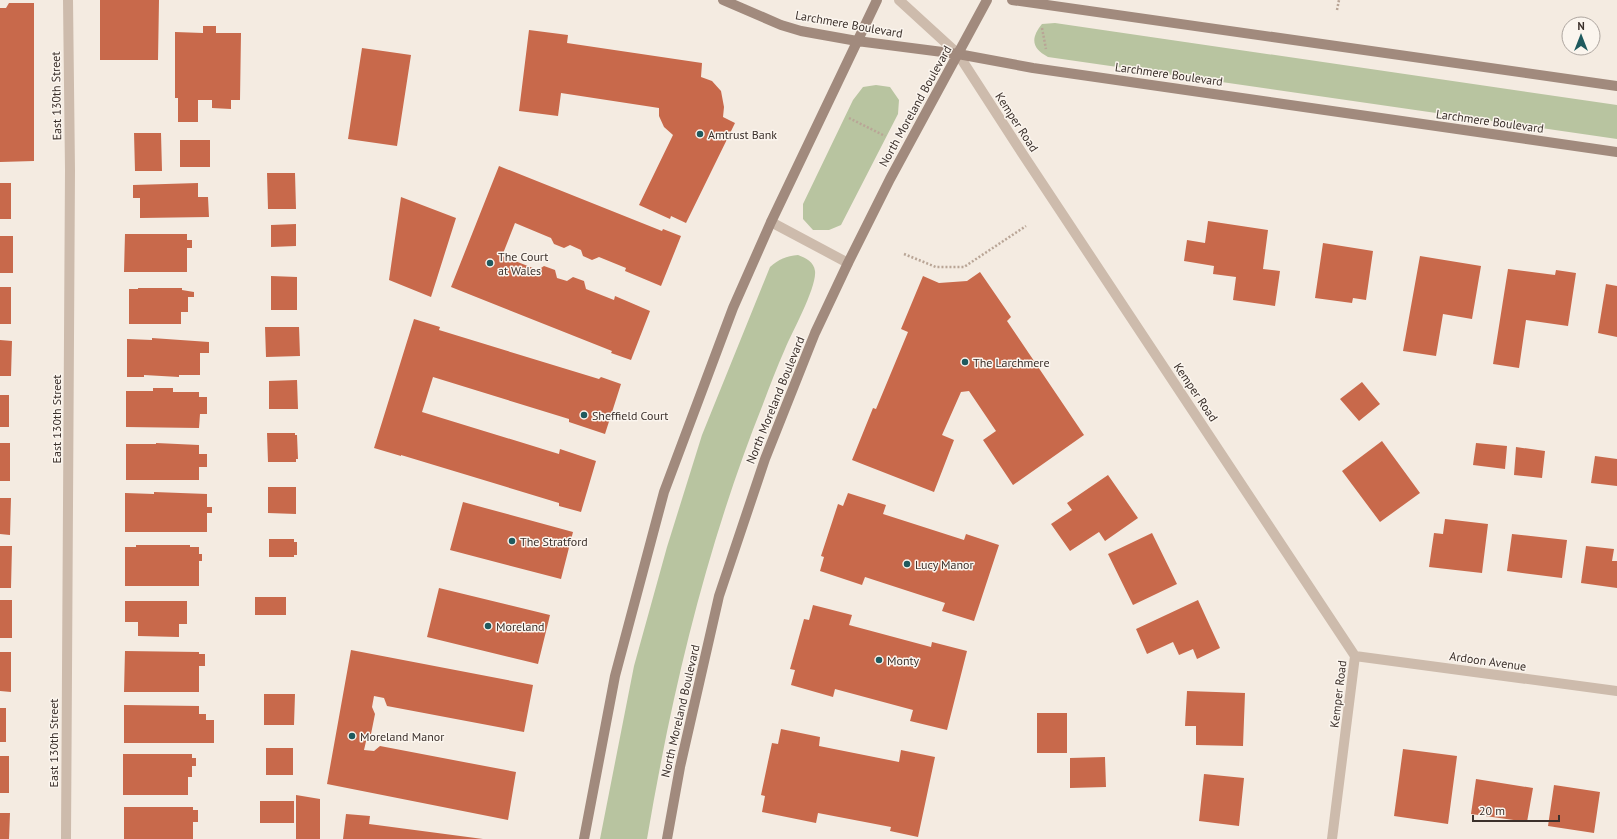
<svg xmlns="http://www.w3.org/2000/svg" width="1617" height="839" font-family="'PT Sans',sans-serif">
<style>
.green{fill:#b8c4a0}
.building{fill:#c8694b}
.lines{fill:none;stroke-linecap:round;stroke-linejoin:round}
.path{stroke:#b9a596;stroke-width:2.5;stroke-dasharray:2 2;stroke-linecap:butt}
.minor{stroke:#cdbbac;stroke-width:10}
.tertiary{stroke:#cdbbac;stroke-width:10}
.secondary{stroke:#a18a7d;stroke-width:10}
.poi-dot{fill:#1f5a5e;stroke:#fbf5ee;stroke-width:1.5}
.labels{text-anchor:middle;dominant-baseline:central;stroke-width:3;stroke-linejoin:round;paint-order:stroke}
.street-label{font-size:12px;fill:#3b302b;stroke:#fbf5ee}
.poi-label{font-size:12px;fill:#3b302b;stroke:#fbf5ee;text-anchor:start}
</style>
<rect width="100%" height="100%" fill="#f4ebe1"/>
<path class="green" d="M1055 23 1617 105V139L1048 57C1032 48 1030 39 1042 24Z
M876 85 890 87 899 100 898 114 841 225 829 230H813L803 219V204L853 100 863 87Z
M798 255C806 258 814 262 815 271 817 287 792 332 785 349 777 367 770 385 763 404 707 544 672 691 647 839H600L634 666 667 547 702 435 770 267C779 259 786 256 798 255Z"/>
<path class="building" d="M100 0H159L158 60H100Z
M9 3H34V161L0 162V8H6Z
M203 26H216V33H241L240 100H231V109L212 108V100H198V122H178V98H175V32L203 33Z
M529 30 568 35 567 43 702 63 701 77 712 81 721 91 724 107 723 117 735 123 686 223 671 216 670 219 639 205 673 135 664 127 659 116V108L561 93 558 116 519 111Z
M362 48 411 55 397 146 348 139Z
M134 133H161L162 171H135Z
M180 140H210V167H180Z
M499 166 662 231 663 229 681 236 661 286 625 271 626 268 599 257 592 260 583 256 581 250 570 245 564 248 554 244 551 238 515 223 502 256 538 270 544 266 555 270 557 278 567 281 573 277 584 281 586 289 614 300 615 296 650 311 631 360 611 353 612 351 451 287Z
M267 173H295L296 209H268Z
M0 183H11V219H0Z
M198 183V197H208L209 217 140 218V198H133V185Z
M401 197 456 218 431 297 389 280Z
M1208 221 1268 230 1263 269 1280 271 1275 306 1233 300 1236 277 1213 274 1214 266 1184 261 1187 240 1205 243Z
M296 224V246L271 247V225Z
M125 234H187V240H192V248H187V272H124Z
M0 236H13V273H0Z
M1323 243 1373 251 1366 300 1353 298 1352 303 1315 298Z
M1420 256 1481 266 1472 319 1443 314 1436 356 1403 351Z
M1508 269 1555 275 1556 270 1576 273 1568 326 1526 320 1519 368 1493 364Z
M980 272 1011 317 1007 321 1084 435 1013 485 983 440 996 431 969 391 961 392 942 435 954 440 934 492 852 460 873 408 876 409 908 332 901 329 923 276 939 283 967 281Z
M271 276 297 277V310H271Z
M1606 284 1617 286V337L1598 333Z
M0 287H11V324H0Z
M138 288H182V290L194 292V297H188V312H181V324H129V289H138Z
M414 319 440 327 439 330 599 379 601 377 621 384 605 434 569 422V419L433 377 422 412 559 454 560 449 596 461 581 512 559 506V503L401 455V456L374 448Z
M265 327H299L300 356 266 357Z
M152 338 209 342V353H200V375H179V377L144 375V377H127V339L152 340Z
M0 340 12 341 11 376H0Z
M297 380 298 409H269V381Z
M1362 382 1380 404 1359 421 1340 399Z
M153 388H173V392H199V397H207V414H200L199 428 126 427V391H153Z
M0 395H9V427H0Z
M267 433H295V435H297L298 459H296V462H268Z
M1382 441 1420 493 1380 522 1342 471Z
M0 443H10V481H0Z
M156 443 199 445V454H207V467H199V480H126V444H156Z
M1476 443 1507 446 1505 469 1473 465Z
M1516 447 1545 451 1542 478 1514 475Z
M1595 456 1617 459V486L1591 483Z
M1108 475 1138 518 1105 541 1099 532 1070 551 1051 524 1072 510 1067 503Z
M268 487H296V514L268 513Z
M154 492 207 494V507H212V513H207V532H125V493L154 494Z
M848 493 886 505 883 514 964 540 966 534 999 545 974 621 942 611 945 603 865 577 862 585 820 571 824 557 821 556 838 504 843 506Z
M0 498H11L10 535 0 534Z
M463 502 573 532 561 579 450 550Z
M1445 519 1488 524 1482 573 1429 567 1434 533 1443 534Z
M1152 533 1177 584 1133 605 1108 554Z
M1512 534 1567 540 1562 578 1507 571Z
M269 539H294V542H297V555H294V557H269Z
M136 545H190V547H199V554H202V561H199V586H125V547H136Z
M0 546H12L11 588H0Z
M1586 546 1614 549 1612 561H1617V588L1581 583Z
M439 588 550 615 538 664 427 637Z
M255 597H286V615H255Z
M0 600H12V638H0Z
M1198 600 1220 648 1197 659 1193 649 1179 655 1173 642 1147 654 1136 629Z
M125 601H187V624H179V637L138 636V622H125Z
M813 605 852 615 849 625 931 647 932 642 967 651 947 730 910 721 913 710 835 689 833 697 791 685 795 670 790 669 804 619 809 620Z
M351 650 533 685 524 732 387 706 384 698 374 696 372 707 375 714 371 734 367 737 364 750 374 751 380 746 516 772 508 820 327 784Z
M125 651 199 652V654H205V666H199V692H124Z
M0 652H11V692L0 691Z
M1187 691 1245 693 1243 746 1196 745V726H1185Z
M264 694H295L294 725H264Z
M124 705 199 706V714H206V720H214V743H124Z
M0 708H6V742H0Z
M1037 713H1067V753H1037Z
M781 729 820 737 819 746 899 762 901 750 935 757 918 837 890 831 891 827 818 813 816 823 762 812 765 796 761 795 772 743 778 744Z
M266 748H293V775H266Z
M1403 749 1457 756 1448 824 1394 816Z
M123 754H192V758H196V766H192V777H188V795H123Z
M0 756H9V793H0Z
M1105 757 1106 787 1070 788V758Z
M1204 774 1244 778 1239 826 1199 821Z
M1476 779 1533 788 1527 822 1471 814Z
M1554 785 1600 792 1594 833 1548 826Z
M296 795 320 799V839H296Z
M260 801H294V823H260Z
M124 807H193V810H198V822H193V839H124Z
M0 813H10L9 839H0Z
M346 814 370 816 369 824 483 839H343Z"/>
<g class="lines">
<path class="path" d="M1337 10 1339 0
M1042 28 1046 49
M849 118 885 136
M904 254 936 267H964L1026 226"/>
<path class="minor" d="M958 54 1022 153 1355 656 1332 839
M771 222 848 263
M1355 656 1617 691
M66 839 70 170 68 0"/>
<path class="tertiary" d="M899 0 958 54"/>
<path class="secondary" d="M723 0 781 25 801 31 857 41 958 54 1033 68 1617 152
M1012 0 1617 86
M584 839 615 676 664 492 733 308 771 222 877 0
M667 839 680 767 719 596 765 459 815 333 848 263 890 179 987 0"/>
</g>
<g class="poi-dot">
<circle cx="700" cy="134" r="4"/>
<circle cx="490" cy="263" r="4"/>
<circle cx="965" cy="362" r="4"/>
<circle cx="584" cy="415" r="4"/>
<circle cx="512" cy="541" r="4"/>
<circle cx="907" cy="564" r="4"/>
<circle cx="488" cy="626" r="4"/>
<circle cx="879" cy="660" r="4"/>
<circle cx="352" cy="736" r="4"/>
</g>
<g class="labels">
<g class="street-label">
<text transform="translate(849 24) rotate(10)">Larchmere Boulevard</text>
<text transform="translate(1169 74) rotate(8)">Larchmere Boulevard</text>
<text transform="translate(56 96) rotate(-91)">East 130th Street</text>
<text transform="translate(915 106) rotate(-61)">North Moreland Boulevard</text>
<text transform="translate(1490 121) rotate(8)">Larchmere Boulevard</text>
<text transform="translate(1017 122) rotate(57)">Kemper Road</text>
<text transform="translate(1196 392) rotate(56)">Kemper Road</text>
<text transform="translate(775 400) rotate(-68)">North Moreland Boulevard</text>
<text transform="translate(56 419) rotate(-90)">East 130th Street</text>
<text transform="translate(1488 661) rotate(8)">Ardoon Avenue</text>
<text transform="translate(1338 694) rotate(-83)">Kemper Road</text>
<text transform="translate(680 711) rotate(-77)">North Moreland Boulevard</text>
<text transform="translate(53 743) rotate(-90)">East 130th Street</text>
</g>
<g class="poi-label">
<text x="708" y="134">Amtrust Bank</text>
<text x="498" y="256">The Court<tspan x="498" dy="14">at Wales</tspan></text>
<text x="973" y="362">The Larchmere</text>
<text x="592" y="415">Sheffield Court</text>
<text x="520" y="541">The Stratford</text>
<text x="915" y="564">Lucy Manor</text>
<text x="496" y="626">Moreland</text>
<text x="887" y="660">Monty</text>
<text x="360" y="736">Moreland Manor</text>
</g>
</g>
<g transform="translate(1581 36)"><circle r="19" fill="#fbf5ee" stroke="#aea6a0"/>
<path d="M0-3L7 15L0 10L-7 15Z" fill="#1f5a5e"/>
<text y="-6" font-size="11" font-weight="bold" text-anchor="middle" fill="#3b302b">N</text>
</g>
<path d="M1473 815v6h86v-6" fill="none" stroke="#3b302b" stroke-width="2"/>
<text x="1479" y="815" font-size="12" fill="#3b302b" stroke="#fbf5ee" stroke-width="3" paint-order="stroke">20 m</text>
</svg>
